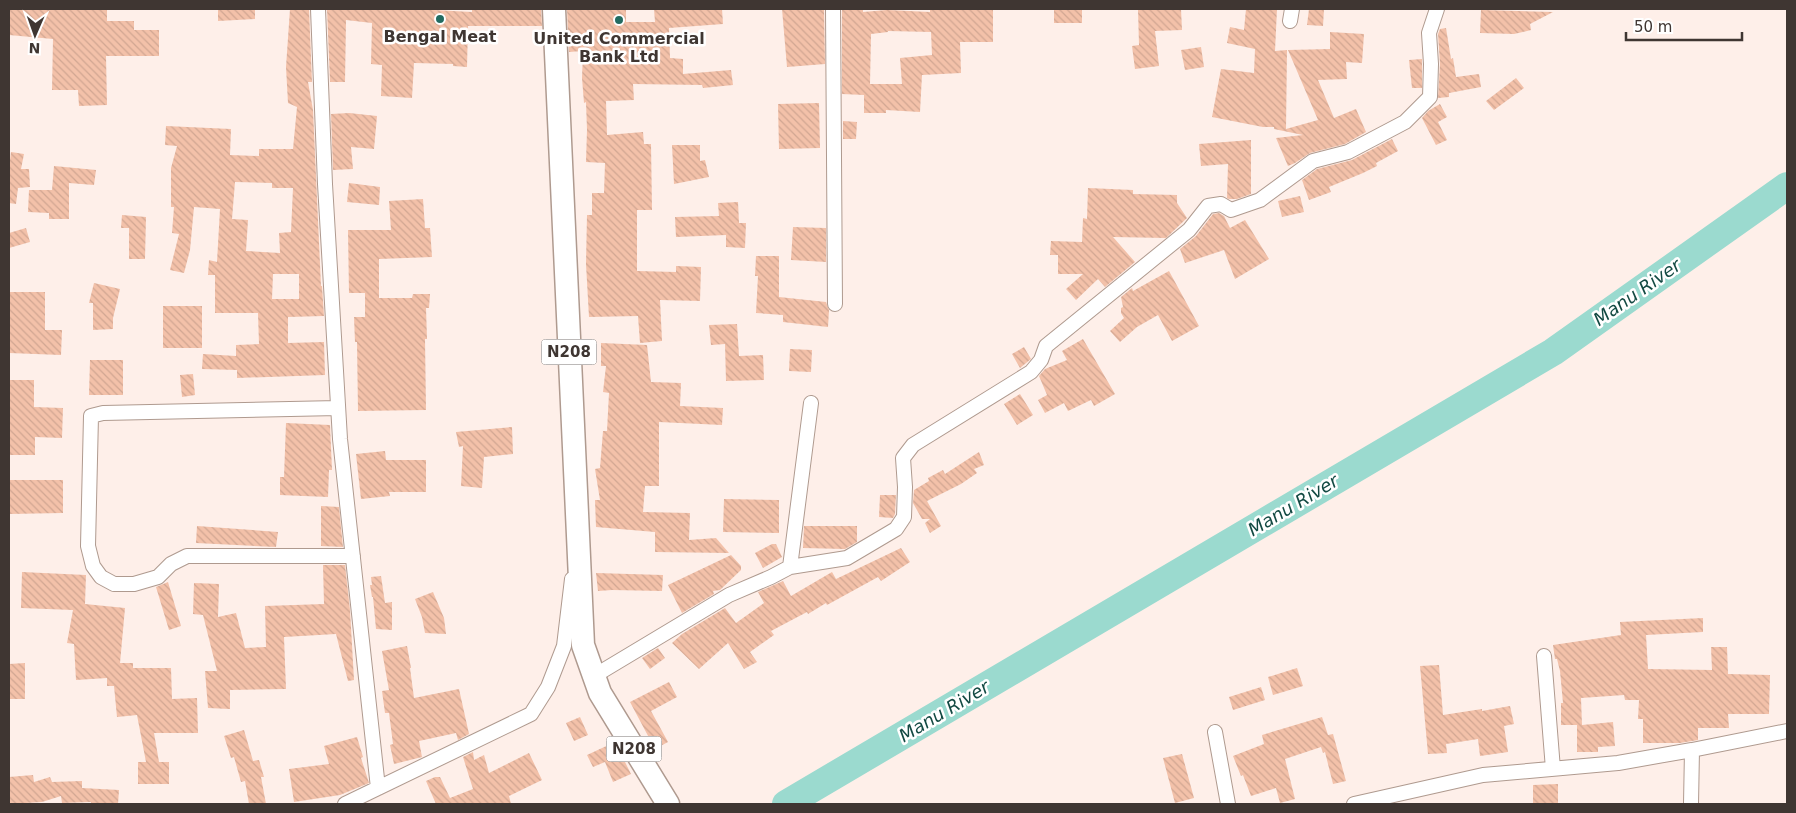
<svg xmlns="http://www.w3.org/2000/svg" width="1796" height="813" font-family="'DejaVu Sans',sans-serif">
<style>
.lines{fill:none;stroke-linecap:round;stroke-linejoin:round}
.river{stroke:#9bdacf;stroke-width:28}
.building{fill:url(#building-back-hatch);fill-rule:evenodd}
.minor-casing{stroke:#af9a8f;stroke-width:16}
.trunk-casing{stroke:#af9a8f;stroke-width:25}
.minor{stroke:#fff;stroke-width:14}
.trunk{stroke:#fff;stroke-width:22}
.poi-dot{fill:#236b61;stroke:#fff;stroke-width:2}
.labels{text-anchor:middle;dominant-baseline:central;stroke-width:5;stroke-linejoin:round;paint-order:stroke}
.shield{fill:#fff;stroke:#797270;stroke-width:1}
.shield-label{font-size:15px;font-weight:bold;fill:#3f3632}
.poi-label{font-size:16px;font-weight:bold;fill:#3f3632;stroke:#fff}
.water-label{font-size:18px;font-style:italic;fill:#134a43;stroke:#fff}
</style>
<defs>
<pattern id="building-back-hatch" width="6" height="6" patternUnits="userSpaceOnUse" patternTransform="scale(1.25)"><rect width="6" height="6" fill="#f3c1a9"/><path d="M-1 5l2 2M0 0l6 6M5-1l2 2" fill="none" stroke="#d1a692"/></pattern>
</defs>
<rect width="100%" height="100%" fill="#feefe9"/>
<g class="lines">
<path class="river" d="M786 804 1553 352 1787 186"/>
</g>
<path class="building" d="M9 9H107V21H134V30H159V56H106L107 105 79 106 78 90H52L53 39 9 35Z
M218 9H255V19L218 21Z
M290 9H309L312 82H308L313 110 321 286H322L324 316 288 317V343L324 342 325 375 237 378V370L202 369 203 354 236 356V345L259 344 258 313H215V275H208L209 260 217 262 220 209 194 207 190 250 184 273 170 270 179 234 172 233 174 207H171V168L177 146 165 145 166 126 231 129 230 155 259 156V149H293L297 107 288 103 286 67ZM235 182 272 183V188H293L291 232 279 233 280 253 246 251 248 220 232 219ZM273 274H299V299H272Z
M327 9H414L472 12V9H541L542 26H468L467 67 453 66V64L414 63 412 98 381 96 382 65 371 64 372 23 346 20 345 82H330Z
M567 9 626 10V22H655L654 9H722L723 24 669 28 670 58 683 59V74L731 70 733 85 703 88 702 85 633 84 634 100 606 101 607 135 643 132 644 144H651L652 210H637V271L676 272V266L701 267 700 301 660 300 662 341 640 343 638 316 589 317 586 264 587 215H592V193H604L605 163 586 162 587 130 586 102 584 103 582 78 583 51 569 52Z
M782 9H824L825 64 787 67Z
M842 9H863V12L887 10 930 12V9H993V42H960L961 73 922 75 920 112 886 110V113H864V95L842 94ZM888 31 931 32 932 55 900 58 902 84H870L871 34 888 32Z
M1054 9H1082V23H1054Z
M1138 9H1181L1182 30 1155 31 1159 66 1135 69 1132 46 1139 45Z
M1246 9H1277L1275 51 1287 50 1286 129 1318 120 1288 50 1330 49V32L1364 34 1362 63 1346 62 1347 79 1318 80 1334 118 1356 109 1366 132 1345 144 1310 153 1295 163 1288 166 1276 138 1303 135 1274 129V127H1263L1212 117 1221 69 1254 73 1255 49 1227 43 1230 27 1244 30Z
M1309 9H1324L1323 26 1307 25Z
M1481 10 1553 12 1530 24 1531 30 1514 34 1480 33Z
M1446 28 1451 59 1453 58 1456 77 1479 74 1481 87 1449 93V97L1438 98 1440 64 1438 34 1440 29Z
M1201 47 1204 67 1185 70 1181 50Z
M1422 59V88H1412L1409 60Z
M1516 78 1524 88 1494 110 1486 101Z
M819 103 820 148 779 149 778 104Z
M1440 104 1447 117 1438 122 1447 140 1436 145 1422 118 1428 111Z
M349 113 377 116 374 149 351 147 353 169 333 170 331 114Z
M843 121 857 122 856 139H843Z
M1392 139 1398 151 1376 163 1377 166 1363 173 1329 187 1331 192 1309 200 1302 180 1317 169 1352 160Z
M1251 140V194L1237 199H1229L1227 198 1228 164 1201 166 1199 144Z
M672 145H700V161L705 160 709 177 674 184Z
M11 152 24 154 21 169H29L30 187 18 188 16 204 9 203V169Z
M54 166 96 170 94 185 69 183V219H49V213L28 212 29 190H52Z
M349 183 380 187 379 205 347 202Z
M1088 188 1133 190V194L1177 195V203L1187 218 1166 238 1113 237 1135 262 1105 287 1098 279 1076 300 1066 289 1083 274H1058V255H1050L1051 241 1082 242 1083 218 1087 219Z
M1300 196 1304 212 1282 217 1278 201Z
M423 199 425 228H430L432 257 379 259V298H412L413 294H430L429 308H426L427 339H425L426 410 358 411 357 342H355L354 317H365V293H349L348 230H391L389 201Z
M738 202 739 223H746L745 248 726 247V235L676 237 675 217 719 216 718 203Z
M1219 213 1224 216 1230 228 1245 220 1269 259 1235 279 1224 250 1185 263 1180 249 1196 236 1213 214Z
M122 215 146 217 145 259H129V228H121Z
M793 227 826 228V262L791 260Z
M26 228 30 242 9 248V233Z
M756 256H779V297L826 302 829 310 828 327 783 322V315L756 313 758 276H755Z
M1169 271 1199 326 1172 341 1158 315 1137 327 1120 342 1110 331 1124 318 1121 313V308L1123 307 1121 297 1132 288 1133 291Z
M94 283 120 289 113 318V329L93 330V303H89Z
M9 292H45V330H62L61 355 9 353Z
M163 306H202V348H163Z
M737 324 739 356 763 355 764 380 726 381 725 344 711 345 709 325Z
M1083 339 1115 394 1094 406 1091 400 1068 411 1064 403 1045 413 1038 400 1047 395 1039 376 1045 369 1067 360 1062 351Z
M601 343 647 345 651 382 681 383 680 406 723 408 722 425 659 422V486H645L643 512 690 513 689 540 716 538 729 553 655 552V532L596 527 595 500H600L595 469 600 468 603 431H607L609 393 603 392 606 366H601Z
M1024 347 1031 359 1020 368 1012 354Z
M790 349 812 350 811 372 789 371Z
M90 360H123V395H89Z
M193 374 195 395 182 397 180 375Z
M9 380H34V407L63 408 62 438 35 437V455H9Z
M1020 394 1033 415 1017 425 1004 404Z
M286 423 330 425 332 470H329L328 497 280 495V477H284Z
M512 427 513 454 484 457 482 488 461 486 463 446 459 447 456 432Z
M385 451 386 460H426V492H389L390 496 361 499 356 454Z
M979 452 984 465 974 469 977 473 961 484 927 501 941 526 930 533 925 523 930 519H922L913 503 914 490 929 481 928 478 943 470 945 474Z
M9 480H63V513L9 514Z
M880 495H896L895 514 893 518 879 517Z
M724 499 779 500V533L723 532Z
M321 506 339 507 343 547 321 546Z
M197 526 278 532 276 547 196 543Z
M804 526H857V542L845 549 803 548Z
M772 544H776L782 557 763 568 755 553Z
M901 548 910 562 881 581 878 577 827 605 826 603 808 614 807 612 771 631 774 635 750 652 757 662 744 669 728 643 699 669 672 643 682 634 725 608 736 623 764 603 758 592 783 581 791 596 832 572 836 579Z
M731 555 741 566V570L720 590 713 591 714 594 682 613 668 585Z
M323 565H345L350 610 354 680 348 681 336 634 284 637 286 689 230 690V709L208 708 205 671H217L203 615 193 614 194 583 219 584 218 617 236 613 245 648 266 647 265 606 324 604Z
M22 572 86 575 85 604 125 608 120 663H133V668H171L172 699 197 698 198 733H154L159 762H169V784H138V762H146L137 715 117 717 114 686H107V678L76 680 74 644 67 643 73 610 21 608Z
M596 573 663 575 662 591 612 590 598 591Z
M381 576 385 603 392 602V630L376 629 373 597H372L370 585H372L371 577Z
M168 582 181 626 169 630 156 587Z
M433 592 444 618 446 634 425 633 422 617 415 599Z
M1703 618V632L1646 635 1648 669 1712 670 1711 647H1727L1728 674 1770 675 1769 714H1728L1729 728H1698V740L1680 743H1643V719H1638L1639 700H1625L1624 695 1581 698 1582 725 1613 722 1615 746 1598 747V752H1577V725H1579H1561V703H1563L1560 671 1557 659H1555L1553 645 1621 635 1620 622Z
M407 646 411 668H410L414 698 459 689 469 734 458 740 456 733 419 741 422 757 394 764 390 745 393 744 389 713H385L382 691 389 690 382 651Z
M658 648 665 658 650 669 642 658Z
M25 663V699H9V664Z
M1439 665 1443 715 1482 709V711L1510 706 1514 724 1504 726 1508 752 1480 756 1478 739 1446 744 1447 753 1428 754 1420 666Z
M1297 668 1303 686 1273 695 1268 677Z
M669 682 677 697 651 711 668 742 655 749 630 702Z
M1261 687 1265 700 1233 710 1229 697Z
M580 717 588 735 574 741 566 723Z
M1322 717 1328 735 1333 734 1346 781 1333 784 1325 752 1323 753 1321 747 1285 759 1295 799 1280 803 1276 788 1251 796 1243 775 1241 776 1233 756 1264 744 1262 735Z
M244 730 253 761 259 760 264 777H261L266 804H249L245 781 241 782 234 757 231 758 224 736Z
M357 737 363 757 361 758 369 783 340 795 294 802 289 769 329 764 324 746Z
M615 742 631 774 613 782 605 762 593 767 587 755Z
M473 752 474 760 484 755 489 773 529 753 542 780 509 796 511 804H436L426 781 435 777H440L450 798 473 789 463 757Z
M1182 754 1194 798 1175 803 1163 758Z
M33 775 34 782 50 777 52 782 82 781V788L119 790 118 804H91V802L62 803 61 796 42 802 9 804V777Z
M1558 784V804H1533V785Z"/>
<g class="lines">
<defs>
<path id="minor" d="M318 9 325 184 340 439 378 788
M833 9 835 304
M1290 21 1292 9
M338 408 103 413 91 416 88 546 93 566 101 577 114 584H134L158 577 171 564 187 556H353
M790 567 811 403
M1544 656 1553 769
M594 676 729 595 771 577 790 567 847 558 896 529 904 517 905 487 903 458 913 445 1031 372 1041 360 1046 346 1189 230 1208 206 1221 204 1231 210 1260 200 1313 161 1348 152 1405 122 1430 97 1431 64 1429 33 1437 9
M1215 732 1228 804
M345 804 531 714 548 687 564 646 572 579
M1354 804 1483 775 1618 763 1692 750 1787 731
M1691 804 1692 750"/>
<path id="trunk" d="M554 9 583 645 600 693 668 804"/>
</defs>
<use href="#minor" class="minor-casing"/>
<use href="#trunk" class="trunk-casing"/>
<use href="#minor" class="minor"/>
<use href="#trunk" class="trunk"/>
</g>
<g class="poi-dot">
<circle cx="440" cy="19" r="5"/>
<circle cx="619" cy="20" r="5"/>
</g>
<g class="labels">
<g class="shield">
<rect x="541.5" y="339.5" width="55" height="25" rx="4"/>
<rect x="606.5" y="736.5" width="55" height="25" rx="4"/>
</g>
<g class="shield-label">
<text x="569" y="352">N208</text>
<text x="634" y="749">N208</text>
</g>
<g class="poi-label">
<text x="440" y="36">Bengal Meat</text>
<text x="619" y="38">United Commercial<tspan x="619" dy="18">Bank Ltd</tspan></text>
</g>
<g class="water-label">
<text transform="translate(1637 292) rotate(-35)">Manu River</text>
<text transform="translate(1293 505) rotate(-31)">Manu River</text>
<text transform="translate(944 711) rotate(-31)">Manu River</text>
</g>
</g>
<rect width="1796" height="813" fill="none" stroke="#3f3632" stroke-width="20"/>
<g transform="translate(35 35) rotate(182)" stroke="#ffffff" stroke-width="4" paint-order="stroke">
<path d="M0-4L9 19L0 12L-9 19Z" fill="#3f3632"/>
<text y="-8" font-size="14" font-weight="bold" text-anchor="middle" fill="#3f3632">N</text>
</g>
<path d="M1626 32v8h116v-8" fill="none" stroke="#3f3632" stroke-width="2.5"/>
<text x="1634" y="32" font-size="15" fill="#3f3632" stroke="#ffffff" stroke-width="4" paint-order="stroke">50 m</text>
</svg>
